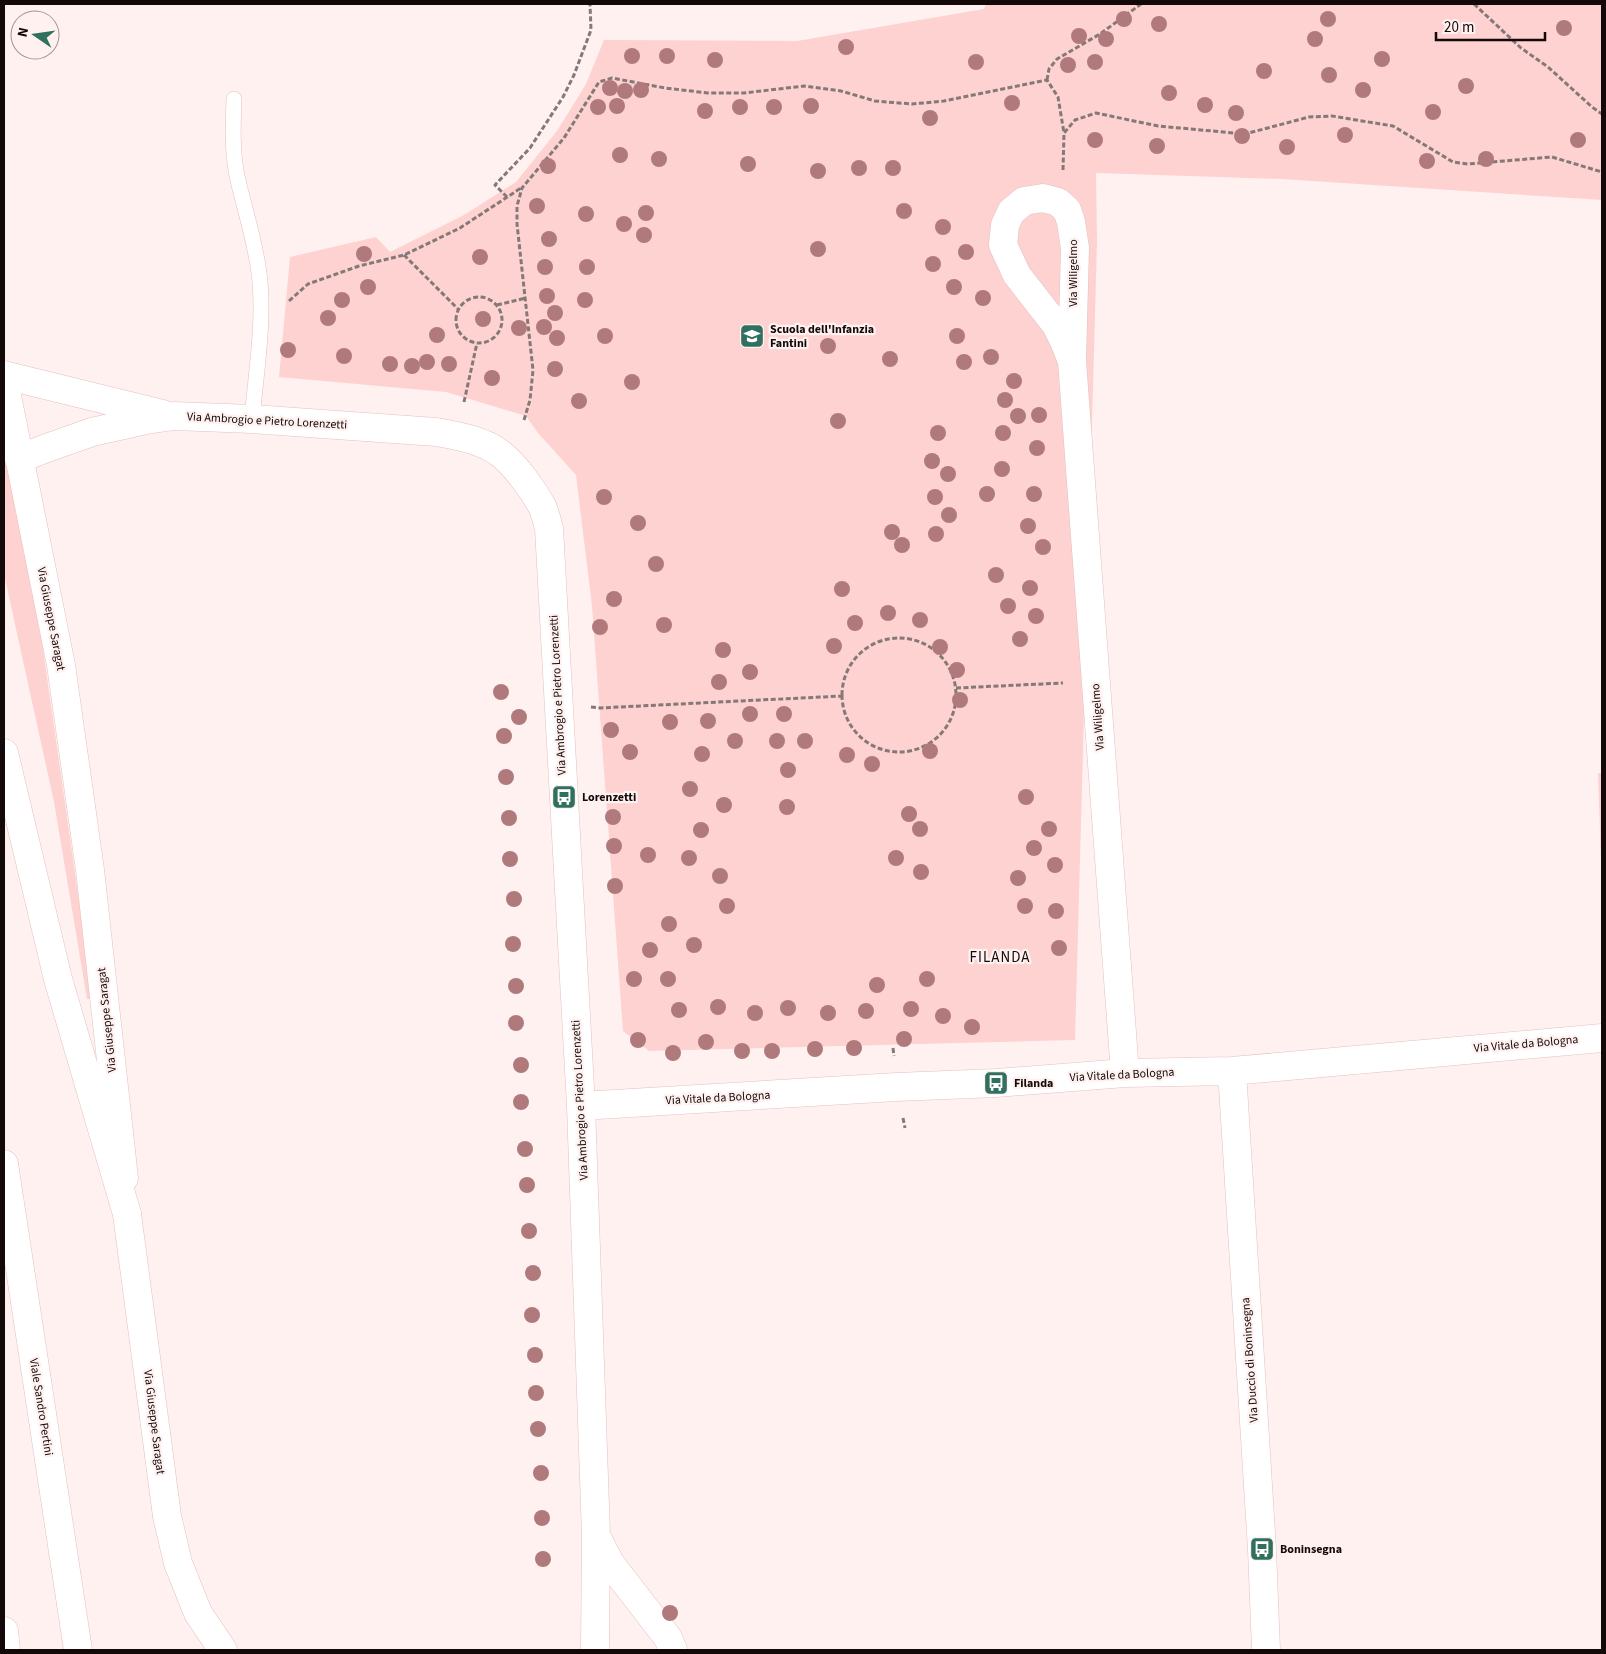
<svg xmlns="http://www.w3.org/2000/svg" width="1606" height="1654" font-family="'Source Sans 3',sans-serif">
<style>
.green{fill:#fed2d0}
.lines{fill:none;stroke-linecap:round;stroke-linejoin:round}
.service-casing{stroke:#e3c1bf;stroke-width:16}
.minor-casing{stroke:#e3c1bf;stroke-width:29}
.tertiary-casing{stroke:#e3c1bf;stroke-width:29}
.secondary-casing{stroke:#e3c1bf;stroke-width:29}
.trunk-casing{stroke:#e3c1bf;stroke-width:29}
.path{stroke:#857978;stroke-width:3;stroke-dasharray:5 2.5;stroke-linecap:butt}
.service{stroke:#fff;stroke-width:15}
.minor{stroke:#fff;stroke-width:28}
.tertiary{stroke:#fff;stroke-width:28}
.secondary{stroke:#fff;stroke-width:28}
.trunk{stroke:#fff;stroke-width:28}
.tree{fill:#b07a7d}
.labels{text-anchor:middle;dominant-baseline:central;stroke-width:4.5;stroke-linejoin:round;paint-order:stroke}
.street-label{font-size:12px;fill:#130908;stroke:#fff1f0}
.poi-label{font-size:12px;font-weight:bold;fill:#130908;stroke:#fff1f0;text-anchor:start}
.quarter-label{font-size:15px;letter-spacing:1px;fill:#130908;stroke:#fff1f0}
</style>
<rect width="100%" height="100%" fill="#fff1f0"/>
<path class="green" d="M986 4H1602V200L1282 179 1096 173 1097 242 1075 1040 649 1051 623 1031 592 606 576 475 538 433 526 416 446 392 279 377 290 257 376 237 390 252 464 215 516 182 557 131 586 84 604 40 797 41 984 9Z
M4 442 42 642 93 999H87L54 802 4 574Z
M1598 773H1602V891Z"/>
<g class="lines">
<defs>
<path id="service" d="M234 99C233 125 232 151 237 176 244 208 255 240 259 273 265 320 256 372 252 419"/>
<path id="minor" d="M1072 361 1064 341 1056 325 1017 275 1003 245 1005 225 1011 212 1024 201 1043 198 1058 202 1067 210 1071 222 1075 248 1072 361 1125 1073
M4 375 163 414
M19 459 44 449 92 432 146 420 174 416 252 419 436 432C458 436 483 440 501 454 516 466 533 490 542 506 545 513 547 521 549 528L581 1106 596 1535 595 1650
M1232 1071 1262 1549 1266 1650
M581 1106 896 1087 996 1083 1125 1073 1232 1071 1602 1038
M596 1536 610 1563 668 1638 673 1650"/>
<path id="tertiary" d="M4 381 61 665 90 870 124 1178"/>
<path id="secondary" d="M127 1214 167 1516 178 1563 198 1613 223 1650"/>
<path id="trunk" d="M4 753 58 979 127 1214
M4 1164 78 1650
M4 1631 6 1650"/>
</defs>
<use href="#service" class="service-casing"/>
<use href="#minor" class="minor-casing"/>
<use href="#tertiary" class="tertiary-casing"/>
<use href="#secondary" class="secondary-casing"/>
<use href="#trunk" class="trunk-casing"/>
<path class="path" d="M1474 4 1521 48 1548 67 1592 107 1602 114
M1047 80 1049 69 1057 59 1100 34 1141 4
M1063 170 1064 133
M507 197 495 185 530 148 563 97 574 75 591 30 590 4
M404 255 458 309
M456 320a23 23 0 1 1 46 0a23 23 0 1 1-46 0Z
M289 301 308 284 359 266 404 255 460 228 521 188
M497 305 526 298
M464 402 477 343
M524 420 530 400 533 370 517 224V206L522 188 564 138 599 82 612 78 665 88 708 93H744L804 86 841 91 875 101 912 104 944 101 1047 80 1058 97 1064 133 1075 120 1096 113 1158 126 1245 134 1309 117 1332 116 1393 126 1453 162 1468 164 1552 157 1602 172
M842 695a57 57 0 1 1 114 0a57 57 0 1 1-114 0Z
M956 688 1063 683
M591 707 600 708 841 696
M893 1048 894 1056
M903 1118 905 1128"/>
<use href="#service" class="service"/>
<use href="#minor" class="minor"/>
<use href="#tertiary" class="tertiary"/>
<use href="#secondary" class="secondary"/>
<use href="#trunk" class="trunk"/>
</g>
<g class="tree">
<circle cx="1124" cy="19" r="8"/>
<circle cx="1328" cy="19" r="8"/>
<circle cx="1159" cy="24" r="8"/>
<circle cx="1564" cy="28" r="8"/>
<circle cx="1079" cy="36" r="8"/>
<circle cx="1106" cy="39" r="8"/>
<circle cx="1315" cy="39" r="8"/>
<circle cx="846" cy="47" r="8"/>
<circle cx="632" cy="56" r="8"/>
<circle cx="667" cy="56" r="8"/>
<circle cx="1382" cy="59" r="8"/>
<circle cx="715" cy="60" r="8"/>
<circle cx="976" cy="62" r="8"/>
<circle cx="1095" cy="62" r="8"/>
<circle cx="1068" cy="65" r="8"/>
<circle cx="1264" cy="71" r="8"/>
<circle cx="1329" cy="75" r="8"/>
<circle cx="1466" cy="86" r="8"/>
<circle cx="610" cy="88" r="8"/>
<circle cx="641" cy="90" r="8"/>
<circle cx="1363" cy="90" r="8"/>
<circle cx="625" cy="91" r="8"/>
<circle cx="1169" cy="93" r="8"/>
<circle cx="1012" cy="103" r="8"/>
<circle cx="1205" cy="105" r="8"/>
<circle cx="617" cy="106" r="8"/>
<circle cx="811" cy="106" r="8"/>
<circle cx="598" cy="107" r="8"/>
<circle cx="740" cy="107" r="8"/>
<circle cx="774" cy="107" r="8"/>
<circle cx="705" cy="111" r="8"/>
<circle cx="1433" cy="112" r="8"/>
<circle cx="1236" cy="113" r="8"/>
<circle cx="930" cy="118" r="8"/>
<circle cx="1345" cy="135" r="8"/>
<circle cx="1242" cy="136" r="8"/>
<circle cx="1095" cy="140" r="8"/>
<circle cx="1578" cy="140" r="8"/>
<circle cx="1157" cy="146" r="8"/>
<circle cx="1287" cy="147" r="8"/>
<circle cx="620" cy="155" r="8"/>
<circle cx="659" cy="159" r="8"/>
<circle cx="1486" cy="159" r="8"/>
<circle cx="1427" cy="161" r="8"/>
<circle cx="748" cy="164" r="8"/>
<circle cx="548" cy="166" r="8"/>
<circle cx="859" cy="168" r="8"/>
<circle cx="893" cy="168" r="8"/>
<circle cx="818" cy="171" r="8"/>
<circle cx="537" cy="206" r="8"/>
<circle cx="904" cy="211" r="8"/>
<circle cx="646" cy="213" r="8"/>
<circle cx="586" cy="214" r="8"/>
<circle cx="624" cy="224" r="8"/>
<circle cx="943" cy="227" r="8"/>
<circle cx="644" cy="235" r="8"/>
<circle cx="549" cy="239" r="8"/>
<circle cx="818" cy="249" r="8"/>
<circle cx="966" cy="252" r="8"/>
<circle cx="364" cy="254" r="8"/>
<circle cx="480" cy="257" r="8"/>
<circle cx="933" cy="264" r="8"/>
<circle cx="545" cy="267" r="8"/>
<circle cx="587" cy="267" r="8"/>
<circle cx="368" cy="287" r="8"/>
<circle cx="954" cy="287" r="8"/>
<circle cx="547" cy="296" r="8"/>
<circle cx="983" cy="298" r="8"/>
<circle cx="342" cy="300" r="8"/>
<circle cx="585" cy="300" r="8"/>
<circle cx="555" cy="313" r="8"/>
<circle cx="328" cy="318" r="8"/>
<circle cx="483" cy="319" r="8"/>
<circle cx="544" cy="327" r="8"/>
<circle cx="519" cy="328" r="8"/>
<circle cx="437" cy="335" r="8"/>
<circle cx="605" cy="336" r="8"/>
<circle cx="957" cy="336" r="8"/>
<circle cx="557" cy="338" r="8"/>
<circle cx="828" cy="346" r="8"/>
<circle cx="288" cy="350" r="8"/>
<circle cx="344" cy="356" r="8"/>
<circle cx="991" cy="357" r="8"/>
<circle cx="890" cy="359" r="8"/>
<circle cx="427" cy="362" r="8"/>
<circle cx="964" cy="362" r="8"/>
<circle cx="390" cy="364" r="8"/>
<circle cx="449" cy="364" r="8"/>
<circle cx="412" cy="366" r="8"/>
<circle cx="555" cy="369" r="8"/>
<circle cx="492" cy="378" r="8"/>
<circle cx="1014" cy="381" r="8"/>
<circle cx="632" cy="382" r="8"/>
<circle cx="1005" cy="400" r="8"/>
<circle cx="579" cy="401" r="8"/>
<circle cx="1039" cy="415" r="8"/>
<circle cx="1018" cy="416" r="8"/>
<circle cx="838" cy="421" r="8"/>
<circle cx="938" cy="433" r="8"/>
<circle cx="1003" cy="433" r="8"/>
<circle cx="1037" cy="448" r="8"/>
<circle cx="932" cy="461" r="8"/>
<circle cx="1002" cy="469" r="8"/>
<circle cx="948" cy="474" r="8"/>
<circle cx="987" cy="494" r="8"/>
<circle cx="1034" cy="494" r="8"/>
<circle cx="604" cy="497" r="8"/>
<circle cx="935" cy="497" r="8"/>
<circle cx="949" cy="515" r="8"/>
<circle cx="638" cy="523" r="8"/>
<circle cx="1028" cy="526" r="8"/>
<circle cx="892" cy="532" r="8"/>
<circle cx="936" cy="534" r="8"/>
<circle cx="902" cy="545" r="8"/>
<circle cx="1043" cy="547" r="8"/>
<circle cx="656" cy="564" r="8"/>
<circle cx="996" cy="575" r="8"/>
<circle cx="1030" cy="588" r="8"/>
<circle cx="842" cy="589" r="8"/>
<circle cx="614" cy="599" r="8"/>
<circle cx="1008" cy="606" r="8"/>
<circle cx="888" cy="613" r="8"/>
<circle cx="1036" cy="616" r="8"/>
<circle cx="920" cy="620" r="8"/>
<circle cx="855" cy="623" r="8"/>
<circle cx="664" cy="625" r="8"/>
<circle cx="600" cy="627" r="8"/>
<circle cx="1020" cy="639" r="8"/>
<circle cx="834" cy="646" r="8"/>
<circle cx="940" cy="647" r="8"/>
<circle cx="723" cy="650" r="8"/>
<circle cx="957" cy="670" r="8"/>
<circle cx="750" cy="672" r="8"/>
<circle cx="719" cy="682" r="8"/>
<circle cx="501" cy="692" r="8"/>
<circle cx="960" cy="700" r="8"/>
<circle cx="750" cy="714" r="8"/>
<circle cx="784" cy="714" r="8"/>
<circle cx="519" cy="717" r="8"/>
<circle cx="708" cy="721" r="8"/>
<circle cx="670" cy="722" r="8"/>
<circle cx="611" cy="730" r="8"/>
<circle cx="504" cy="736" r="8"/>
<circle cx="735" cy="741" r="8"/>
<circle cx="777" cy="741" r="8"/>
<circle cx="805" cy="741" r="8"/>
<circle cx="930" cy="751" r="8"/>
<circle cx="630" cy="752" r="8"/>
<circle cx="702" cy="754" r="8"/>
<circle cx="847" cy="755" r="8"/>
<circle cx="872" cy="764" r="8"/>
<circle cx="788" cy="770" r="8"/>
<circle cx="506" cy="777" r="8"/>
<circle cx="690" cy="789" r="8"/>
<circle cx="1026" cy="797" r="8"/>
<circle cx="724" cy="805" r="8"/>
<circle cx="787" cy="807" r="8"/>
<circle cx="909" cy="814" r="8"/>
<circle cx="613" cy="817" r="8"/>
<circle cx="509" cy="818" r="8"/>
<circle cx="920" cy="829" r="8"/>
<circle cx="1049" cy="829" r="8"/>
<circle cx="701" cy="830" r="8"/>
<circle cx="614" cy="846" r="8"/>
<circle cx="1034" cy="848" r="8"/>
<circle cx="648" cy="855" r="8"/>
<circle cx="689" cy="858" r="8"/>
<circle cx="896" cy="858" r="8"/>
<circle cx="510" cy="859" r="8"/>
<circle cx="1055" cy="865" r="8"/>
<circle cx="921" cy="872" r="8"/>
<circle cx="720" cy="876" r="8"/>
<circle cx="1018" cy="878" r="8"/>
<circle cx="615" cy="886" r="8"/>
<circle cx="514" cy="899" r="8"/>
<circle cx="727" cy="906" r="8"/>
<circle cx="1025" cy="906" r="8"/>
<circle cx="1056" cy="911" r="8"/>
<circle cx="669" cy="924" r="8"/>
<circle cx="513" cy="944" r="8"/>
<circle cx="694" cy="945" r="8"/>
<circle cx="1059" cy="948" r="8"/>
<circle cx="650" cy="950" r="8"/>
<circle cx="634" cy="979" r="8"/>
<circle cx="668" cy="979" r="8"/>
<circle cx="927" cy="979" r="8"/>
<circle cx="877" cy="985" r="8"/>
<circle cx="516" cy="986" r="8"/>
<circle cx="718" cy="1007" r="8"/>
<circle cx="788" cy="1008" r="8"/>
<circle cx="911" cy="1009" r="8"/>
<circle cx="679" cy="1010" r="8"/>
<circle cx="866" cy="1011" r="8"/>
<circle cx="755" cy="1013" r="8"/>
<circle cx="828" cy="1013" r="8"/>
<circle cx="943" cy="1016" r="8"/>
<circle cx="516" cy="1023" r="8"/>
<circle cx="972" cy="1027" r="8"/>
<circle cx="904" cy="1039" r="8"/>
<circle cx="638" cy="1040" r="8"/>
<circle cx="706" cy="1042" r="8"/>
<circle cx="854" cy="1048" r="8"/>
<circle cx="815" cy="1049" r="8"/>
<circle cx="742" cy="1051" r="8"/>
<circle cx="772" cy="1051" r="8"/>
<circle cx="673" cy="1053" r="8"/>
<circle cx="521" cy="1065" r="8"/>
<circle cx="521" cy="1102" r="8"/>
<circle cx="525" cy="1149" r="8"/>
<circle cx="527" cy="1185" r="8"/>
<circle cx="529" cy="1231" r="8"/>
<circle cx="533" cy="1273" r="8"/>
<circle cx="532" cy="1315" r="8"/>
<circle cx="535" cy="1355" r="8"/>
<circle cx="536" cy="1393" r="8"/>
<circle cx="538" cy="1429" r="8"/>
<circle cx="541" cy="1473" r="8"/>
<circle cx="542" cy="1518" r="8"/>
<circle cx="543" cy="1559" r="8"/>
<circle cx="670" cy="1613" r="8"/>
</g>
<defs>
<symbol id="school-square" viewBox="-11 -11 22 22"><rect x="-9" y="-9" width="18" height="18" rx="4" fill="#31705e" stroke="#fff1f0"/><path d="M0-5L7-2L0 1L-7-2ZM-4 1L0 2.5L4 1V4Q0 6-4 4Z" fill="#fff"/></symbol>
<symbol id="bus-square" viewBox="-11 -11 22 22"><rect x="-9" y="-9" width="18" height="18" rx="4" fill="#31705e" stroke="#fff1f0"/><path d="M-5-6H5V4H4V6H2V4H-2V6H-4V4H-5ZM-3.5-4V0h7V-4ZM-3.5 1.2v1.5H-2V1.2ZM2 1.2v1.5H3.5V1.2Z" fill="#fff"/></symbol>
</defs>
<g fill-rule="evenodd">
<use href="#school-square" x="738" y="322" width="28" height="28"/>
<use href="#bus-square" x="550" y="783" width="28" height="28"/>
<use href="#bus-square" x="982" y="1069" width="28" height="28"/>
<use href="#bus-square" x="1248" y="1535" width="28" height="28"/>
</g>
<g class="labels">
<g class="street-label">
<text transform="translate(1073 273) rotate(-90)">Via Wiligelmo</text>
<text transform="translate(267 421) rotate(3)">Via Ambrogio e Pietro Lorenzetti</text>
<text transform="translate(51 619) rotate(79)">Via Giuseppe Saragat</text>
<text transform="translate(558 695) rotate(-93)">Via Ambrogio e Pietro Lorenzetti</text>
<text transform="translate(1098 717) rotate(-94)">Via Wiligelmo</text>
<text transform="translate(107 1020) rotate(-96)">Via Giuseppe Saragat</text>
<text transform="translate(1526 1044) rotate(-5)">Via Vitale da Bologna</text>
<text transform="translate(1122 1075) rotate(-3)">Via Vitale da Bologna</text>
<text transform="translate(718 1098) rotate(-3)">Via Vitale da Bologna</text>
<text transform="translate(580 1100) rotate(-93)">Via Ambrogio e Pietro Lorenzetti</text>
<text transform="translate(1250 1360) rotate(-94)">Via Duccio di Boninsegna</text>
<text transform="translate(41 1407) rotate(81)">Viale Sandro Pertini</text>
<text transform="translate(154 1422) rotate(83)">Via Giuseppe Saragat</text>
</g>
<g class="poi-label">
<text x="770" y="329">Scuola dell'Infanzia<tspan x="770" dy="14">Fantini</tspan></text>
<text x="582" y="797">Lorenzetti</text>
<text x="1014" y="1083">Filanda</text>
<text x="1280" y="1549">Boninsegna</text>
</g>
<g class="quarter-label">
<text x="1000" y="957">FILANDA</text>
</g>
</g>
<rect width="1606" height="1654" fill="none" stroke="#130908" stroke-width="10"/>
<g transform="translate(35 35) rotate(283)"><circle r="24" fill="#fff1f0" stroke="#a19493"/>
<path d="M0-4L9 19L0 12L-9 19Z" fill="#31705e"/>
<text y="-8" font-size="14" font-weight="bold" text-anchor="middle" fill="#130908">N</text>
</g>
<path d="M1436 32v8h109v-8" fill="none" stroke="#130908" stroke-width="2.5"/>
<text x="1444" y="32" font-size="15" fill="#130908" stroke="#fff1f0" stroke-width="4" paint-order="stroke">20 m</text>
</svg>
